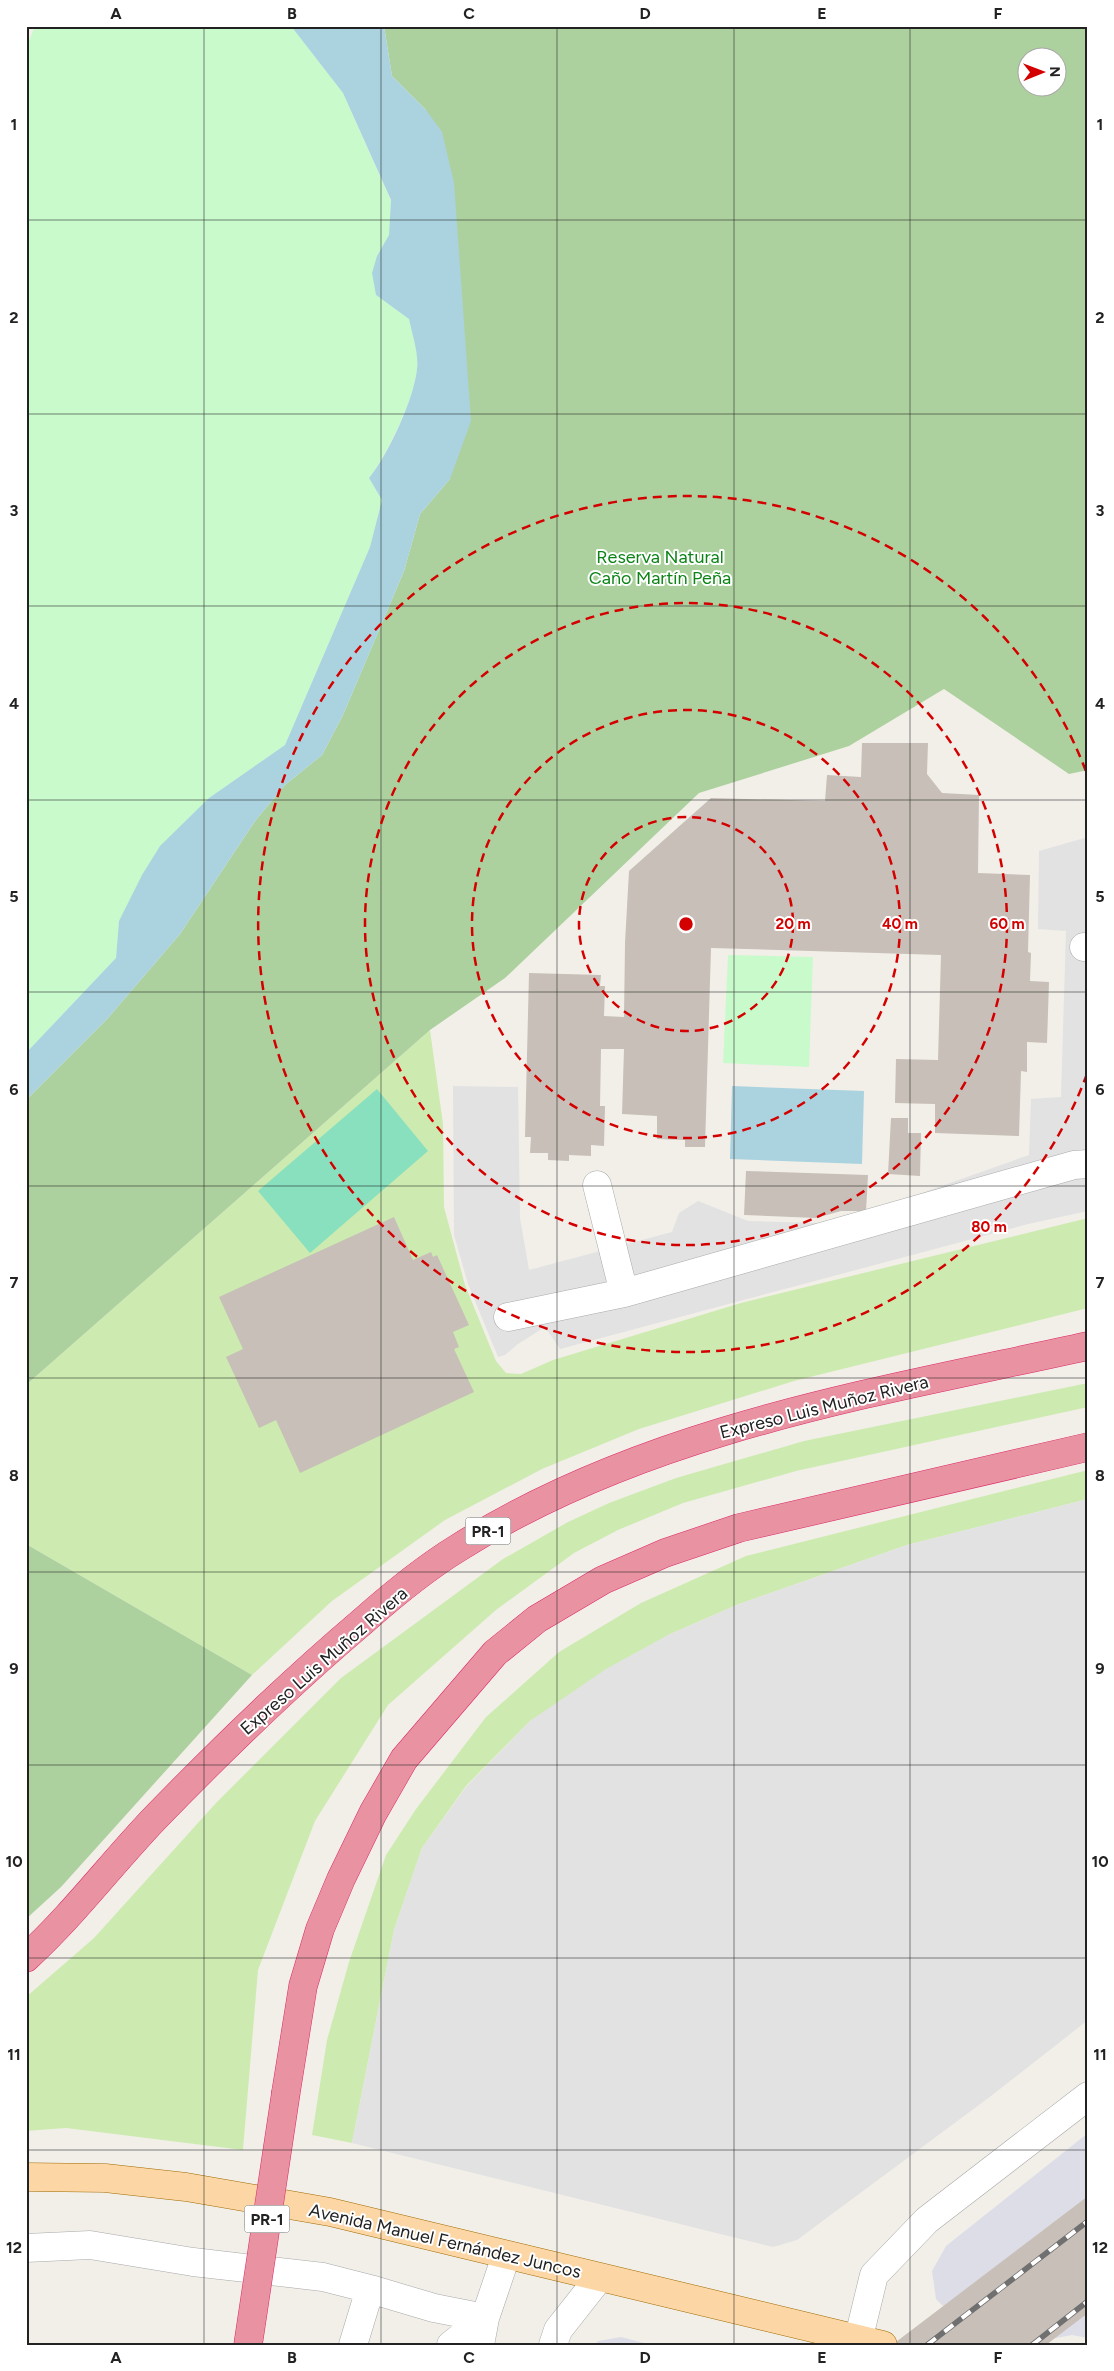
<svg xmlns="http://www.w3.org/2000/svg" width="1114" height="2371" font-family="Figtree,sans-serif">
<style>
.grass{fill:#cdebb0}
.forest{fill:#add19e;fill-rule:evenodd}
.park{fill:#c8facc}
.pitch{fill:#88e0be}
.parking{fill:#e2e2e2}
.plaza{fill:#dddde8}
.water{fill:#aad3df}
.building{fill:#c7bfb8}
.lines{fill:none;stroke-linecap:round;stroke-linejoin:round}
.minor-casing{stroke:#a9a9a9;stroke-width:29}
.major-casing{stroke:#a06b00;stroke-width:29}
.highway-casing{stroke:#dc2a67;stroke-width:29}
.path{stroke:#fa8072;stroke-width:3;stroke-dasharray:2.5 2.5;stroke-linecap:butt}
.minor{stroke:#fff;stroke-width:28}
.major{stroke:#fcd6a4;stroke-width:28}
.highway{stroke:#e892a2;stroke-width:28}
.rail-casing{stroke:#707070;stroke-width:5.5}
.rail{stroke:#fff;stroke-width:4;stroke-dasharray:11;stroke-linecap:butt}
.highway-bridge-casing{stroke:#dc2a67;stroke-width:29;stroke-linecap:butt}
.highway-bridge{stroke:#e892a2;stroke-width:28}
.grid{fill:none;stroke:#222;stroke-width:1;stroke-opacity:0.55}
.ring{fill:none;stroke:#d40000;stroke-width:2.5;stroke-dasharray:9 6}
.labels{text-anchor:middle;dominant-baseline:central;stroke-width:4;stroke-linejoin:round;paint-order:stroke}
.shield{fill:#fff;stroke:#646464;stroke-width:1}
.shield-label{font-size:16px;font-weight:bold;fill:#222}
.park-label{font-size:18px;fill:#0c8416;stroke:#fff}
.street-label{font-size:18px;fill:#222;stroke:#fff}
.centre{fill:#d40000;stroke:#fff;stroke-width:2.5}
.ring-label{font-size:15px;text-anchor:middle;font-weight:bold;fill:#d40000;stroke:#fff;stroke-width:4;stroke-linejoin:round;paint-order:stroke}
.neatline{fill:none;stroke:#222;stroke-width:2}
.grid-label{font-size:16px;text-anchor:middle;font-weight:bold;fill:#222}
</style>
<rect width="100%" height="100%" fill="#f2efe9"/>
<path class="grass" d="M430 1030 443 1124 444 1207 465 1285 496 1361 506 1373 521 1374 553 1360 741 1303 1088 1218V1308L794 1381 639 1429 542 1469 445 1520 332 1601 252 1675 26 1544V1385Z
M1088 1383V1407L796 1471 683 1503 618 1530 574 1553 496 1610 388 1705 315 1821 258 1970 243 2150 66 2128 26 2131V1997L94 1938 216 1803 341 1678 503 1559 568 1522 609 1503 676 1478 804 1441Z
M1088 1470V1499L907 1545 739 1604 668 1635 530 1721 466 1786 422 1848 394 1930 352 2143 312 2135 327 2040 349 1962 386 1855 416 1809 486 1717 559 1652 641 1603 746 1556Z"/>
<path class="forest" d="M384 26H1088V770L1069 774 944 689 849 746 699 793 505 978 430 1030 26 1385V1100L108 1018 180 934 255 821 285 785 322 755 343 715 404 571 420 514 450 479 426 110 392 76ZM1026 58H1056V88H1026Z
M26 1544 252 1675 61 1887 26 1919Z"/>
<path class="park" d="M35 26H291L343 93 391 201 389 235 377 256 376 295 409 319C412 334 419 354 417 369 414 399 387 455 369 478L382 500 370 547 285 745 209 798 119 921 116 958 26 1053V48Z
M728 955 813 957 809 1067 723 1063Z"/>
<path class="pitch" d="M377 1089 428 1151 310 1253 258 1191Z"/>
<path class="parking" d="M1088 837V1211L1028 1224 560 1349 545 1327 518 1344 505 1355 498 1357 468 1284 454 1235 453 1086 518 1087 520 1218 529 1270 672 1232 679 1213 698 1201 748 1221 819 1223 885 1206 1029 1155 1031 1099 1061 1097 1066 931 1038 929 1039 851Z
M1088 1499V2020L991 2096 797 2240 773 2247 352 2143 394 1930 422 1848 466 1787 530 1721 606 1669 668 1635 739 1604 907 1545Z"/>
<path class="plaza" d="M1088 2133V2196L1028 2242 1084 2316 1088 2317V2338L1072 2335 1045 2340 943 2306 936 2299 932 2271 946 2246Z
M621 2337 652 2345H594L598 2341Z"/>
<path class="water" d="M291 26H384L392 76 426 110 442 132 454 183 471 421 450 479 420 514 404 571 343 715 322 755 285 785 255 821 180 934 108 1018 26 1100V1053L116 958 119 921 142 875 160 846 209 798 285 745 370 547 382 500 369 478C388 455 414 399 417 369 419 354 412 334 409 319L376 295 372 273 377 256 389 235 391 200 343 93Z
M732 1086 864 1091 862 1164 730 1159Z"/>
<path class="building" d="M862 743H928L927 774 942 793 979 795 978 873 1030 875 1028 952 1031 953 1030 981 1049 982 1047 1043 1027 1042V1072L1021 1071 1019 1136 935 1133V1104L895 1103 896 1059 938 1060 941 955 711 948 705 1147H685V1140L657 1139V1116L622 1114 624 1049H601L600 1106H605L604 1146 591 1145V1156L569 1155V1161L548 1160V1153H530L531 1137H525L529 973 601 975 600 986H605L604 1016 624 1017 625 943 629 871 711 798 825 801 827 775 861 777Z
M891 1118H908V1133H921L920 1176 888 1174Z
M746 1171 868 1175 866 1211H841L816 1218 744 1215Z
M394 1217 413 1260 431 1252 433 1257 437 1255 469 1325 453 1332 459 1347 454 1349 474 1392 300 1473 276 1420 259 1428 226 1357 243 1349 219 1297Z
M1088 2196V2317L1084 2316 1046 2345H892Z"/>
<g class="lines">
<defs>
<path id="minor" d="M1084 947H1088
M597 1185 624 1293
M508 1317 624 1293 1074 1165 1088 1164
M26 2248 90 2245 193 2262 323 2277 370 2289
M353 2345 370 2289 434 2308 485 2318
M451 2345 485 2318
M480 2345 485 2318 506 2256
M553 2345 558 2330 599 2278
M857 2345 874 2275 927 2220 1088 2096"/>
<path id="major" d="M26 2177 105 2178 186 2187 330 2212 883 2345"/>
<path id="highway" d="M26 1958C73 1915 111 1864 155 1818 221 1750 290 1683 362 1622 389 1598 427 1567 458 1548 647 1429 873 1393 1088 1346
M286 2092 303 1986 320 1929 341 1879 373 1813 404 1759 495 1653 537 1619 603 1580 665 1553 739 1528 1088 1447"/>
</defs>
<use href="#minor" class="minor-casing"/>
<use href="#major" class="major-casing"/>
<use href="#highway" class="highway-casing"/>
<path class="path" d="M26 33 29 26"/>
<use href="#minor" class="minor"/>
<use href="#major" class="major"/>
<use href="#highway" class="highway"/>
<defs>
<path id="rail" d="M927 2345 1088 2221
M1032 2345 1088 2301"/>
</defs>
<use href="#rail" class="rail-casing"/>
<use href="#rail" class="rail"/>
<defs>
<path id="highway-bridge" d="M248 2345 286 2092"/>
</defs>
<use href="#highway-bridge" class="highway-bridge-casing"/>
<use href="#highway-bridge" class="highway-bridge"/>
</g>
<path class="grid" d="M204 26V2345M381 26V2345M557 26V2345M734 26V2345M910 26V2345M26 220H1088M26 414H1088M26 606H1088M26 800H1088M26 992H1088M26 1186H1088M26 1378H1088M26 1572H1088M26 1765H1088M26 1958H1088M26 2150H1088"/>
<g class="ring">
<circle cx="686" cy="924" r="107"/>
<circle cx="686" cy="924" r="214"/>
<circle cx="686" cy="924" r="321"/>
<path d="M1087 1074A428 428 0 1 1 1087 774"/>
</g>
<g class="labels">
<g class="shield">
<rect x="465.5" y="1517.5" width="45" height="27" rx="4"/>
<rect x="244.5" y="2205.5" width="45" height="27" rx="4"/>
</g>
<g class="shield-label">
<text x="488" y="1531">PR-1</text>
<text x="267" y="2219">PR-1</text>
</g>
<g class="park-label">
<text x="660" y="557">Reserva Natural<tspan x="660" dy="21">Caño Martín Peña</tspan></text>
</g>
<g class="street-label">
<text transform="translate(824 1407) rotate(-14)">Expreso Luis Muñoz Rivera</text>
<text transform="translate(324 1661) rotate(-41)">Expreso Luis Muñoz Rivera</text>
<text transform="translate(445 2241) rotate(13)">Avenida Manuel Fernández Juncos</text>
</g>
</g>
<circle cx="686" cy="924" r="8" class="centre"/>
<g class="ring-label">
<text x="793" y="929">20 m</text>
<text x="900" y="929">40 m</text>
<text x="1007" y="929">60 m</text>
<text x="989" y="1232">80 m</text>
</g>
<rect width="1114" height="2371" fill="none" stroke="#ffffff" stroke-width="55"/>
<g transform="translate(1042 72) rotate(89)"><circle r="24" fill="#ffffff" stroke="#a7a7a7"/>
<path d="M0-4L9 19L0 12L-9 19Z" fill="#d40000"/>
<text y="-8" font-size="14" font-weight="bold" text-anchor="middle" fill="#222222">N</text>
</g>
<rect x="28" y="28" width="1058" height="2316" class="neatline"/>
<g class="grid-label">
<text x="116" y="19">A</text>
<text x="292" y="19">B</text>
<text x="469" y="19">C</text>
<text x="645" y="19">D</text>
<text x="822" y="19">E</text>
<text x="998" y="19">F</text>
<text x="14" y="130">1</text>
<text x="1100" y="130">1</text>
<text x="14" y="323">2</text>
<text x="1100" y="323">2</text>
<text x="14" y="516">3</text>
<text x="1100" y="516">3</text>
<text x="14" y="709">4</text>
<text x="1100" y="709">4</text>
<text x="14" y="902">5</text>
<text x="1100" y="902">5</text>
<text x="14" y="1095">6</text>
<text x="1100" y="1095">6</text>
<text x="14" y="1288">7</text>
<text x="1100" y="1288">7</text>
<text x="14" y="1481">8</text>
<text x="1100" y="1481">8</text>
<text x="14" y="1674">9</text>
<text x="1100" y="1674">9</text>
<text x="14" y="1867">10</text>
<text x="1100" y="1867">10</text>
<text x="14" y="2060">11</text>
<text x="1100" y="2060">11</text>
<text x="14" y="2253">12</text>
<text x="1100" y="2253">12</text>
<text x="116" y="2363">A</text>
<text x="292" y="2363">B</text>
<text x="469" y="2363">C</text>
<text x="645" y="2363">D</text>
<text x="822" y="2363">E</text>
<text x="998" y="2363">F</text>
</g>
</svg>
